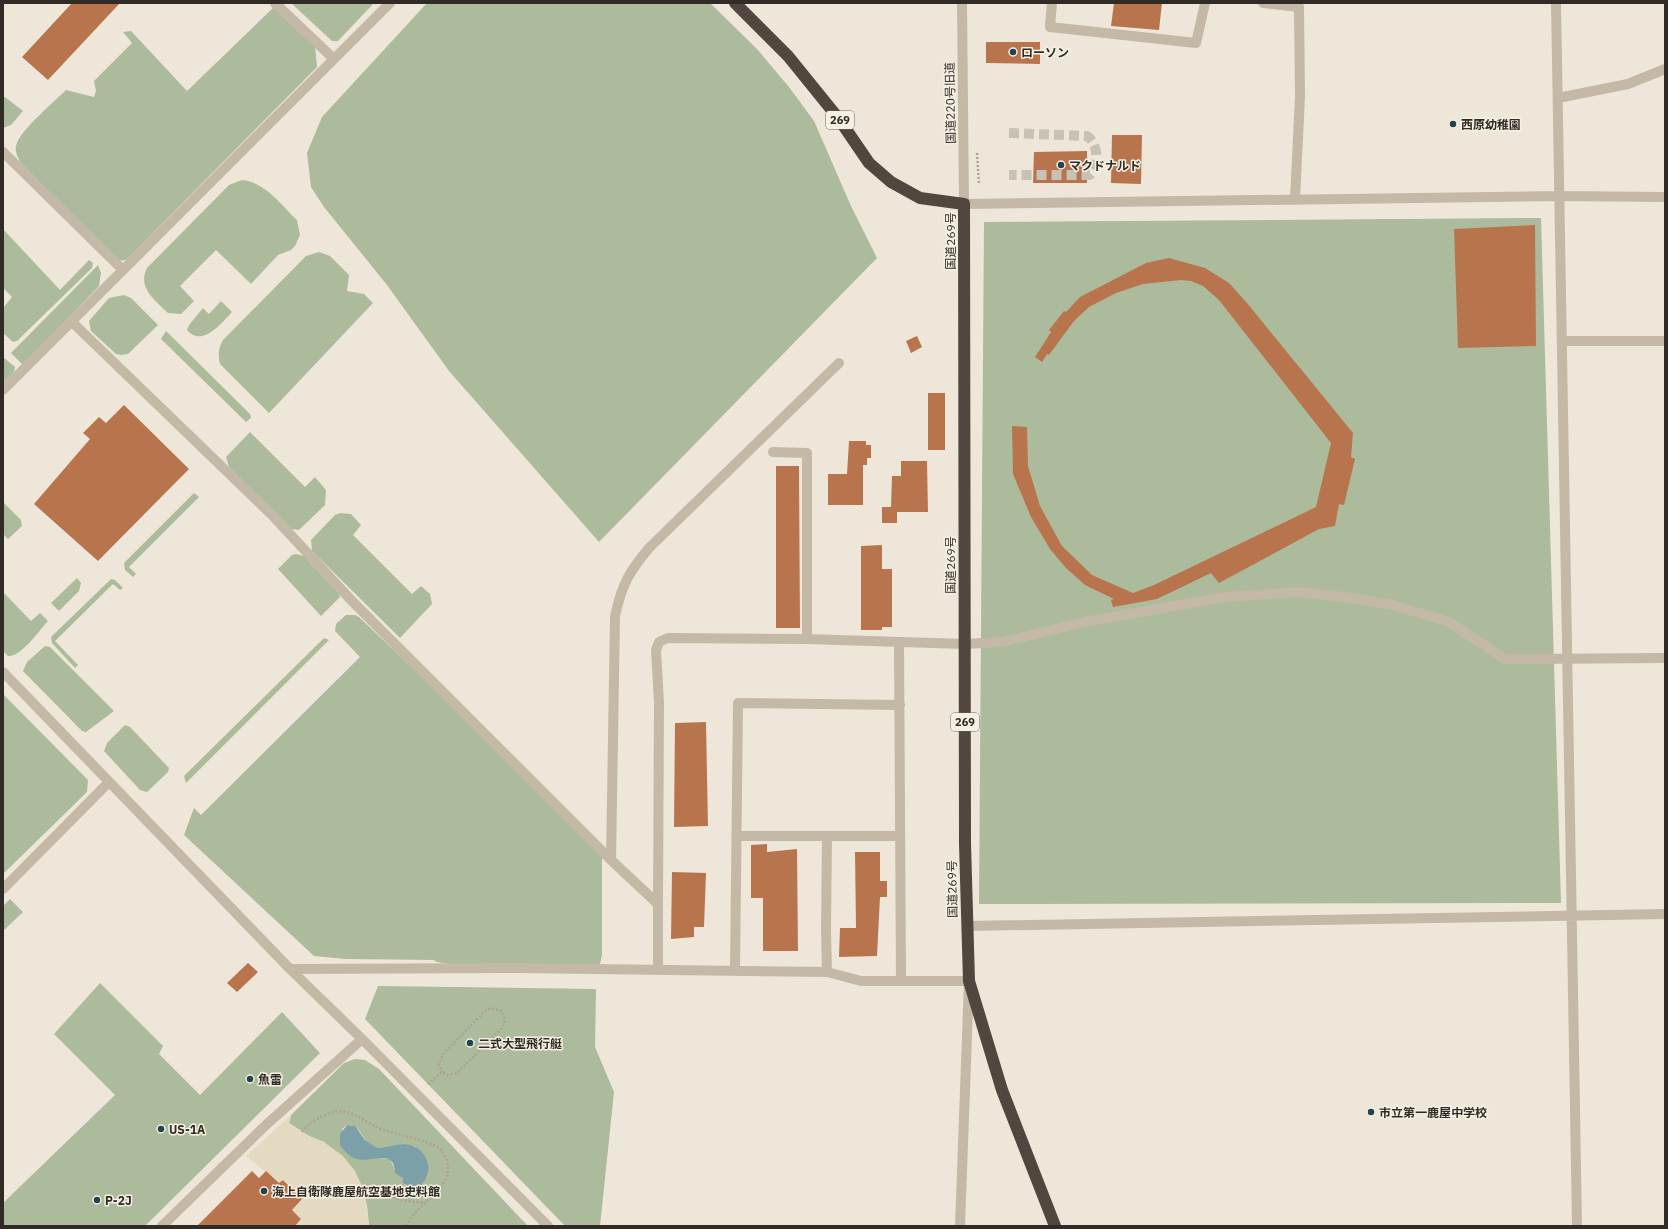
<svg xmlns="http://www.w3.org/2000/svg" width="1668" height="1229" font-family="'IBM Plex Sans','Noto Sans JP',sans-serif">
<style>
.green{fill:#acbb9b;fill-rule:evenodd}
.plaza{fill:#e4dac1}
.water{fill:#7ba0a7}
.building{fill:#b8754d}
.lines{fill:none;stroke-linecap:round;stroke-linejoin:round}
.minor-tunnel{stroke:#c8c1b5;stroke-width:10;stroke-dasharray:10 5;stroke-linecap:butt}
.path{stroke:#b0a291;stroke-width:2.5;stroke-dasharray:2 2;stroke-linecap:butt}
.minor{stroke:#c4b8a7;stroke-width:10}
.highway{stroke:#51473e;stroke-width:12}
.poi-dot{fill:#21454e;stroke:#f6f0e4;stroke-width:1.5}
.labels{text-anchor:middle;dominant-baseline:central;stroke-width:3;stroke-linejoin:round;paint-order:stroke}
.shield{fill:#f6f0e4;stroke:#6c665f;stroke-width:1}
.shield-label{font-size:11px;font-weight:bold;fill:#312b26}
.poi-label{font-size:12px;font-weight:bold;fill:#312b26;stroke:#f6f0e4;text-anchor:start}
.street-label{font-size:12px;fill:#312b26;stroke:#f6f0e4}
</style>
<rect width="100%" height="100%" fill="#eee7d9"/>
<path class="green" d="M291 3H374L338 41H332Z
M427 3H710L757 49 789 87 814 121 851 206 877 258 599 542 449 371 387 285 324 207 311 187 307 153 322 117Z
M274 7 315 46 317 67 131 255 126 260 116 261 21 163C18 158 15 153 16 146 19 131 54 102 66 90L94 97 96 91 94 81 132 43 123 32 131 31 187 91Z
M5 97 23 111 11 125 3 128V99Z
M242 180C265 182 281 205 297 220L300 235 295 246 291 250 278 255 251 284 216 250 180 286 194 301 181 314 168 313C155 300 137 288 147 268L229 185Z
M1541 218 1561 903 979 904 984 222Z
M3 229 60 290 89 260 93 263 92 268 17 341 13 342 3 333V308L12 297 3 288Z
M319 252 330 256 349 275 347 291 364 294 373 303 269 413 220 364C218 355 218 349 223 340L306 256Z
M98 265 101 273 99 286 23 365 11 353Z
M124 295 131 298 158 325 128 354 121 355 116 354 91 331 89 321 109 298Z
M221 301 232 312C222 323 202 348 187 330L189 325 203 308 209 314Z
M166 331 250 414 251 418 246 422 161 339Z
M3 357 15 367 14 372 3 383Z
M250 432 305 487 315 477 326 490 325 505 299 530 291 529 229 467 226 457Z
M194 493 199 497 129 567 136 574 133 577 125 570 124 563Z
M3 502 21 520 22 526 8 539 3 534Z
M340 513 351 514 361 525 353 535 412 594 421 586 430 594 432 604 400 638 312 551 311 540 335 515Z
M296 554 304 556 339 594 340 597 321 616 278 569 292 555Z
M77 578 81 583 79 591 59 611 51 603Z
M111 579 115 580 123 588 120 590 113 584 55 641 78 665 75 668 52 643 51 637Z
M3 592 31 621 40 613 48 621C39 631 21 657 8 656L3 651Z
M346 615H355L359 617 461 714 602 857V955L599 968 455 965 437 962 434 960 346 959 314 956 184 835 194 808 201 815 360 657 335 631 336 624Z
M324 638 329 640 186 783 184 776Z
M45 646 50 647 114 711 86 732 82 731 23 671 27 662Z
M3 694 88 780 87 792 3 874Z
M125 725 130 727 169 768 168 772 147 792 140 790 104 751 107 743Z
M10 899 23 912 3 931V906Z
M100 983 163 1046 159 1054 200 1095 282 1012 320 1053 145 1226H3V1203L115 1095 54 1034Z
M378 986 596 989 595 1047 614 1092 600 1226H565L365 1019Z
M355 1059 365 1060 379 1069 528 1226H369L367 1206 362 1186 324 1142 309 1136 289 1123 291 1115 344 1063ZM347 1125C362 1124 362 1144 376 1148 386 1151 403 1147 414 1146 427 1156 428 1163 427 1178L407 1186 402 1183 403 1178 395 1170 390 1159 380 1158 342 1129Z"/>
<path class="plaza" d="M291 1115 289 1123 309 1136 324 1142 343 1156 355 1171 362 1186 367 1206 369 1226H295L301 1219 292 1210 302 1199 284 1180 279 1183 246 1156Z"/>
<path class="water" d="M347 1125 355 1126 365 1140 377 1148C389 1148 401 1141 413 1146 432 1153 435 1183 413 1188L402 1183 403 1178 395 1173C394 1145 368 1167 352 1157 347 1154 343 1149 340 1145V1134Z"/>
<path class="building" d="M72 3H120L48 80 22 57Z
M1114 3H1162L1159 30 1111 26Z
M986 42H1040V64L986 63Z
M1112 135H1142L1141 184 1111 183Z
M1087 151V183H1033L1034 152Z
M1535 225 1536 346 1458 348 1454 229Z
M1169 258 1205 268 1229 283 1247 303 1353 433 1351 457 1355 459 1344 505 1339 504 1335 526 1319 529 1219 583 1211 573 1157 599 1113 607 1111 600 1114 599 1085 585 1066 568 1050 549 1031 517 1013 474 1012 426 1027 427 1028 466 1040 506 1062 546 1092 575 1133 593 1154 585 1316 507 1331 443 1219 300 1203 286 1191 281 1181 280 1143 284 1116 293 1089 307 1074 321 1049 355 1047 354 1042 362 1035 357 1051 332 1049 330 1064 311 1066 312 1080 297 1146 263Z
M917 336 922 347 911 353 906 341Z
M928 393H945V450H928Z
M124 405 189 469 98 561 34 504 90 439 83 433 99 417 106 423Z
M849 441H866V445H871V458H867V465H863V505H828V474H847Z
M901 461H927L928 512H897V523H882V507H891L892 476H901Z
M776 466H799L800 628H776Z
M882 545V569H892V627H882V630H861V546Z
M706 722 708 826 674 827 675 723Z
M767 844V852L797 849 798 951H763V898H751V845Z
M855 852H880V881H887V897H880L877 956 839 957 840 928H856Z
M672 872 706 873 704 927H694V937L671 939Z
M248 963 258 972 237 992 227 983Z
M252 1171 259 1178 266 1171 279 1183 283 1180 302 1199 292 1210 301 1219 295 1226H197Z"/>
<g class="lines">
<path class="minor-tunnel" d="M1009 133 1087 136C1098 143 1100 165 1090 175H1009"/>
<path class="path" d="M977 153 979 185
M428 1084 442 1072 447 1075 457 1073 501 1029C506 1023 506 1017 501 1011L491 1008 484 1012 443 1054 439 1064 442 1072
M302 1132C308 1122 329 1111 341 1111 354 1112 365 1122 377 1127 391 1134 430 1140 440 1149 445 1154 448 1162 448 1168 448 1193 415 1203 407 1226
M363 1192 380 1190 401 1200 423 1203"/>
<path class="minor" d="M275 3 334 59
M962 3 964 204 1560 196 1665 197
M1052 3 1050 27 1196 43 1205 3
M1263 3 1299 7 1300 96 1295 200
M1556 3 1577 1226
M1558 98 1628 84 1665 69
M3 152 123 270
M72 322 273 516 352 601 611 860 658 904V970
M1562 341H1665
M3 390 390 3
M773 452 807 453V639
M899 642 901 981
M3 672 290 969 362 1039 548 1226
M738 836H900
M827 836 826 931 827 972
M611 860 615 616C622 585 628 573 649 548L839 363
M3 889 109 782
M658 904 659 703 656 650 659 642 668 638 807 639 964 644 1002 642 1084 622 1225 597 1298 592 1353 598 1393 605 1449 622 1505 659 1665 658
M967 926 1665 914
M290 969 517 968 827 972 861 981H969L960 1226
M735 971 738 703 900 705
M162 1226 267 1124 362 1039"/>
<path class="highway" d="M735 3 788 56 839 119 869 163 891 182 920 198 964 204 965 844 969 981 1002 1090 1055 1226"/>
</g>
<g class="poi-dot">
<circle cx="1013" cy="52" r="4"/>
<circle cx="1453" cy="124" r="4"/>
<circle cx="1061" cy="165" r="4"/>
<circle cx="470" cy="1043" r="4"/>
<circle cx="250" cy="1079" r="4"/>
<circle cx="1371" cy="1112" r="4"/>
<circle cx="161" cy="1129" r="4"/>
<circle cx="264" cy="1191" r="4"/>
<circle cx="97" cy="1200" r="4"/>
</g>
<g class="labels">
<g class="shield">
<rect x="826" y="111" width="28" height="18" rx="3"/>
<rect x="951" y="713" width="28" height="18" rx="3"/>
</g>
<g class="shield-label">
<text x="840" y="120">269</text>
<text x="965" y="722">269</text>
</g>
<g class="poi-label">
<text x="1021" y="52">ローソン</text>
<text x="1461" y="124">西原幼稚園</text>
<text x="1069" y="165">マクドナルド</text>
<text x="478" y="1043">二式大型飛行艇</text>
<text x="258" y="1079">魚雷</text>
<text x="1379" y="1112">市立第一鹿屋中学校</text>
<text x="169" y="1129">US-1A</text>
<text x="272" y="1191">海上自衛隊鹿屋航空基地史料館</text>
<text x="105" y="1200">P-2J</text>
</g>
<g class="street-label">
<text transform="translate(950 103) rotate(-91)">国道220号旧道</text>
<text transform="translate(950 241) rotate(-90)">国道269号</text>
<text transform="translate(950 565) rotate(-90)">国道269号</text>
<text transform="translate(952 889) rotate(-91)">国道269号</text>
</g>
</g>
<rect width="1668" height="1229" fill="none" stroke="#312b26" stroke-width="8"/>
</svg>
